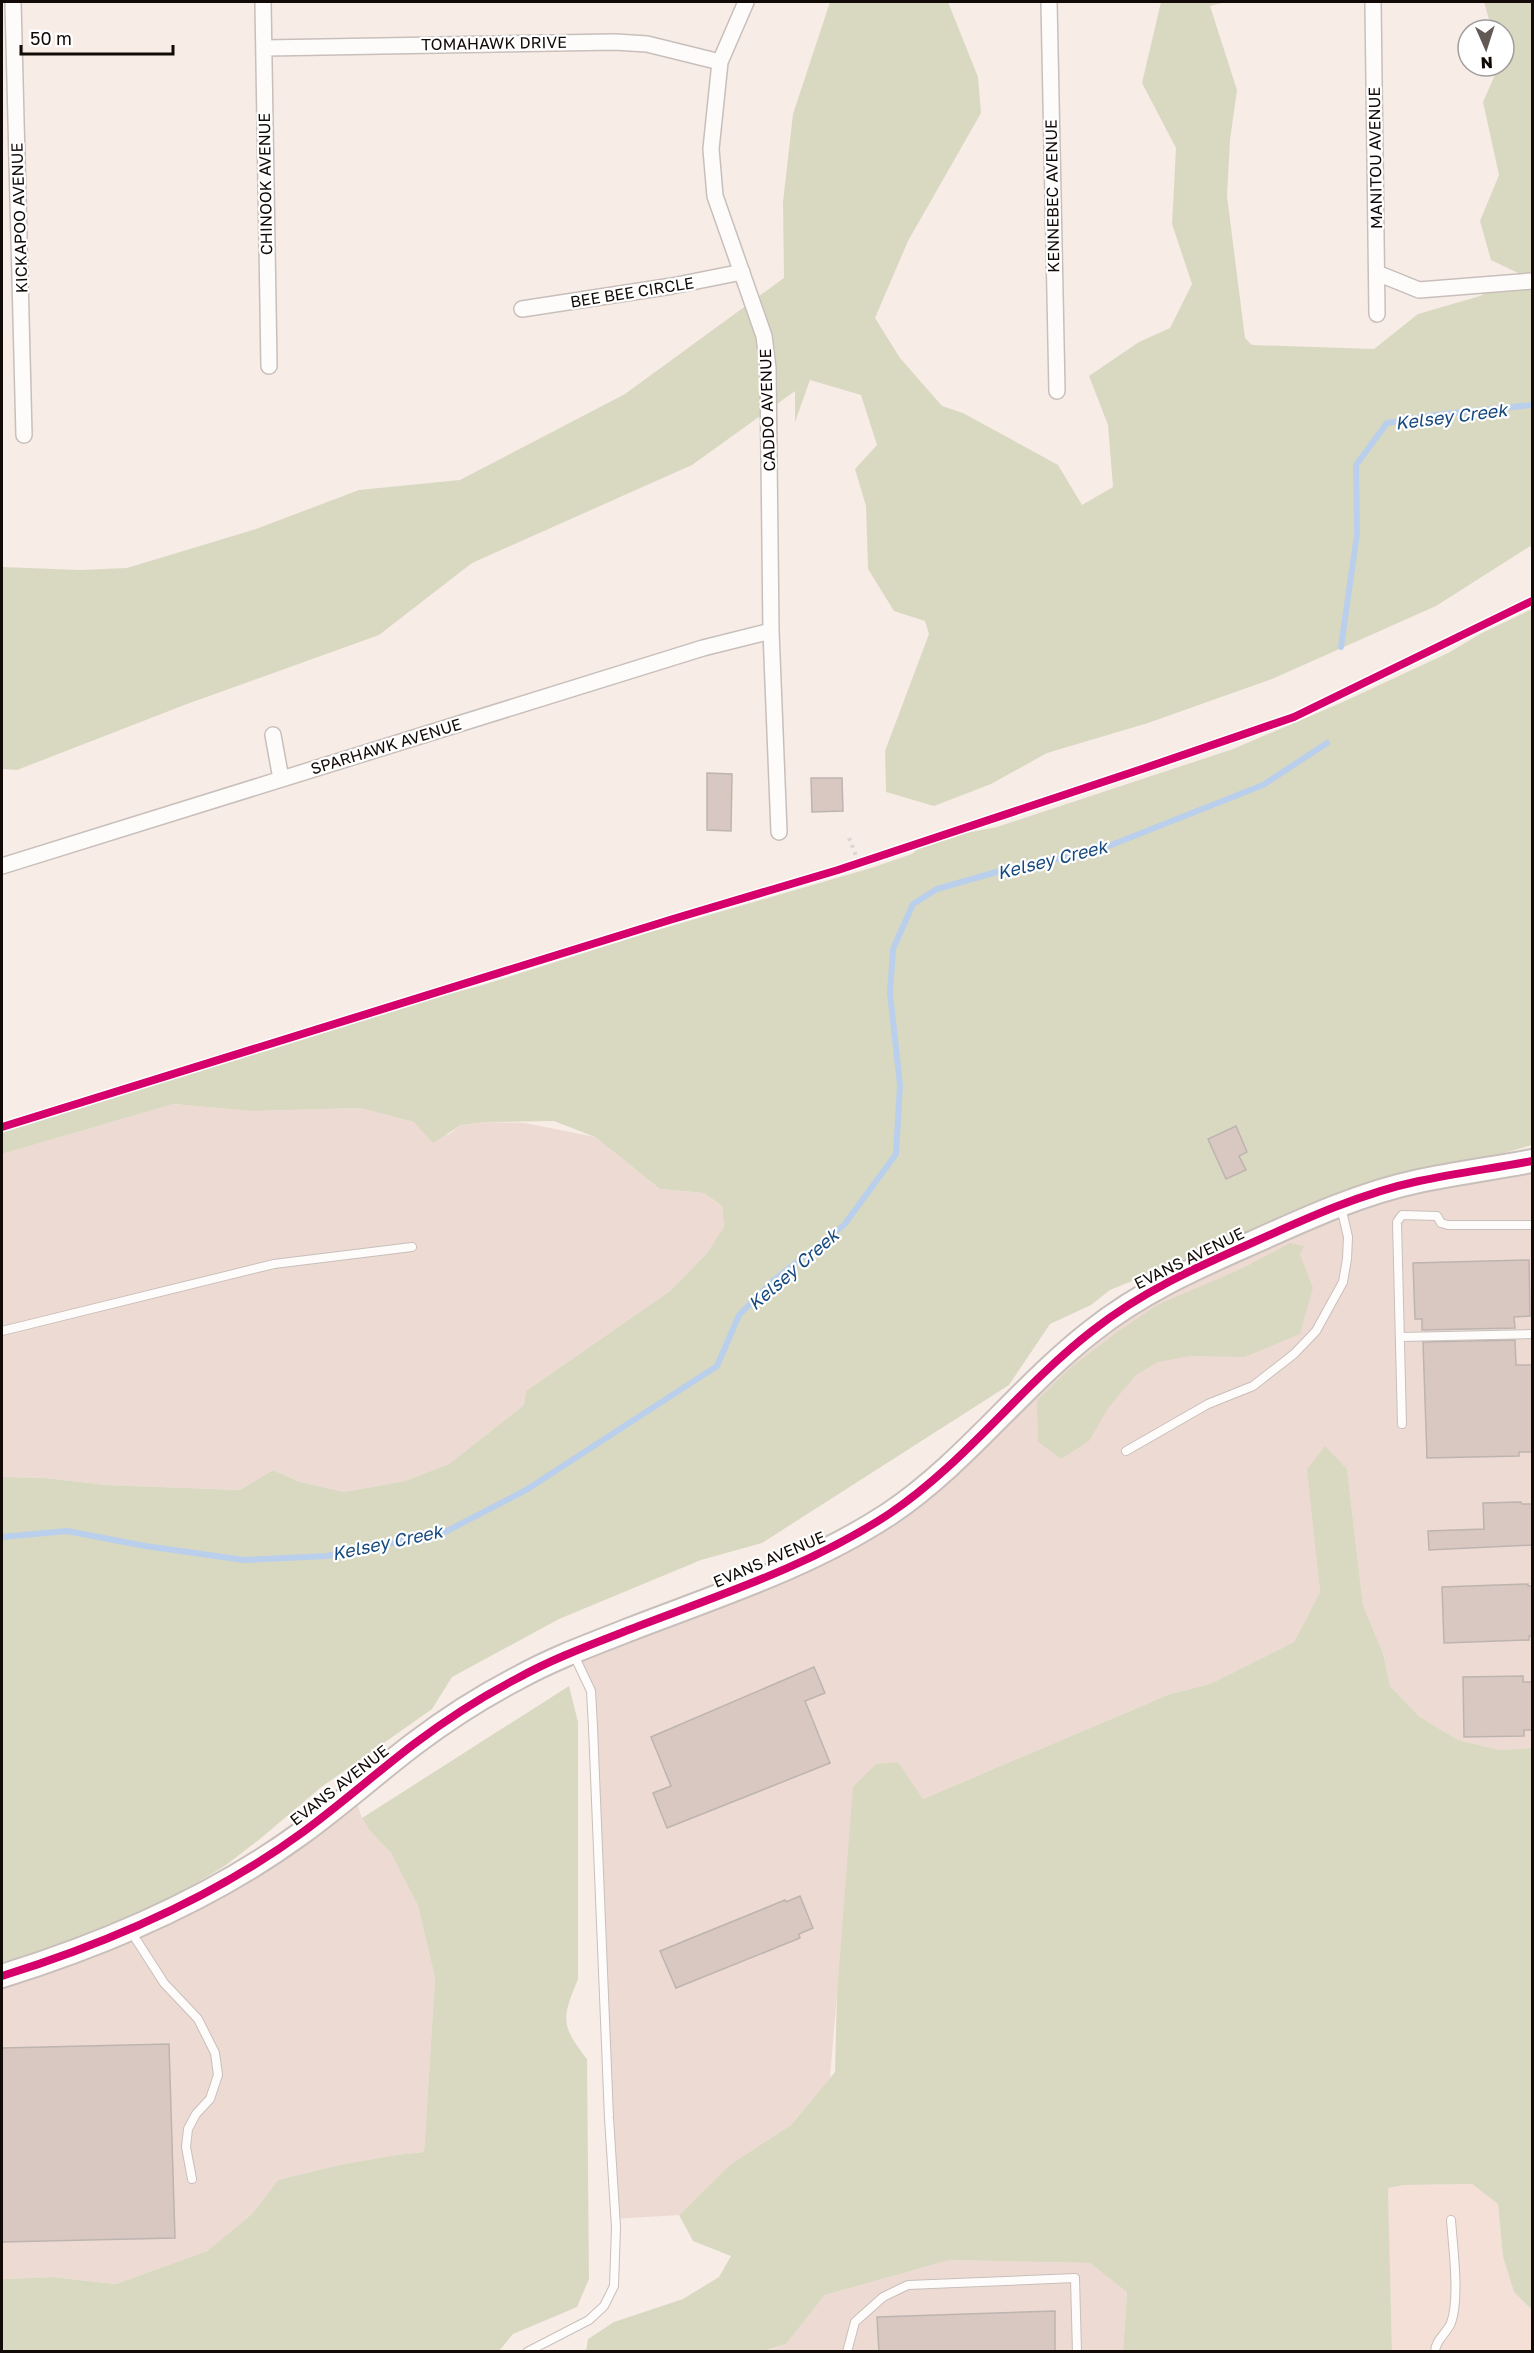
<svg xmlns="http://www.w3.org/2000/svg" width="1534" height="2353" font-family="'Golos Text',sans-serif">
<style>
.built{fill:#f4e0d6}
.industrial{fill:#eddbd3}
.green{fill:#d9d9c2}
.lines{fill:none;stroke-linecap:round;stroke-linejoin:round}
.stream{stroke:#b9cfec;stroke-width:6}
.building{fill:#d8c8c1;stroke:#bdb4b0;stroke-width:1.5}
.lane-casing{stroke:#c8bfbb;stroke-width:10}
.street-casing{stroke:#c8bfbb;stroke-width:18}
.secondary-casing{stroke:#c8bfbb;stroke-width:26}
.path{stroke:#d9d6d4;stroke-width:4;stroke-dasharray:3 4.5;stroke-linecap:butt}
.lane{stroke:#fefcfb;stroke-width:8}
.street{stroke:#fefcfb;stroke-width:15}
.secondary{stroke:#fefcfb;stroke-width:22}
.cycleway-casing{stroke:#fff;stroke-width:11}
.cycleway{stroke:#d6006c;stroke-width:8}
.labels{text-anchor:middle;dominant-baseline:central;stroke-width:4.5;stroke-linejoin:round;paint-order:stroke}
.street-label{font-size:16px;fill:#110a07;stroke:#fff}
.water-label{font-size:18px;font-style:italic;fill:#16497f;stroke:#fff}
</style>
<rect width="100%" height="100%" fill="#f7ece6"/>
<path class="built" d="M1472 2184 1498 2204 1503 2257 1514 2292 1532 2310V2351H1392L1388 2188 1404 2185Z"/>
<path class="industrial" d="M172 1104 258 1111 360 1108 414 1122 448 1135 461 1125 484 1122 525 1123 595 1137 660 1189 704 1193 722 1206 724 1228 707 1253 670 1291 526 1391 524 1405 449 1464 405 1481 344 1492 300 1482 273 1470 240 1490 107 1485 45 1478 2 1477V1154Z
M1532 1161V1748L1500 1750 1458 1740 1420 1717 1390 1686 1383 1653 1363 1605 1347 1470 1316 1551 1320 1592 1294 1642 1210 1684 1170 1694 923 1799 854 1787 830 2078 791 2125 731 2164 679 2215 615 2219 591 1691 572 1652 865 1529 1090 1332 1356 1199Z
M353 1792 362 1818 370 1831 391 1853 418 1906 435 1978 424 2152 396 2155 339 2165 278 2180 252 2214 207 2251 116 2284 52 2277 2 2279V1976L155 1918Z
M950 2260 1090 2263 1127 2291 1123 2351 764 2352 786 2344 825 2295Z"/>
<path class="green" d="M830 2H948L978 77 981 113 908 241 875 318 900 358 942 406 963 413 1058 465 1082 505 1113 487 1108 425 1089 376 1139 342 1170 328 1192 284 1172 224 1176 148 1142 83 1161 2H1226L1210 6 1237 90 1230 140 1227 196 1245 338 1252 345 1374 349 1418 314 1480 296 1518 273 1491 260 1480 221 1499 175 1483 102 1499 66H1504V30H1492L1484 2H1532V545L1436 606 1272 679 1148 723 1047 753 991 784 934 806 886 792 885 751 929 634 925 621 894 611 868 569 866 506 855 469 877 445 861 395 810 380 795 422V391L692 465 472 563 379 635 187 704 17 770 2 769V567L80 570 127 568 256 529 359 490 460 480 625 394 784 278 783 202 793 114Z
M1532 609V1145L1305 1210 1110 1290 1091 1305 1050 1324 1009 1385 762 1543 701 1560 559 1619 452 1677 432 1709 320 1788 260 1839 226 1865 187 1889 130 1919 58 1947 2 1962V1477L45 1478 107 1485 240 1490 273 1470 300 1482 344 1492 405 1481 449 1464 524 1405 526 1391 670 1291 707 1253 724 1227 722 1206 704 1193 660 1189 595 1137 554 1121 484 1122 461 1125 433 1143 414 1122 360 1108 254 1111 173 1104 2 1154V1132L400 1007 483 985 647 933 871 868 912 854 929 840 997 827 1233 749 1343 702 1448 653 1482 633Z
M1290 1243 1304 1246 1300 1254 1313 1288 1300 1334 1245 1357 1190 1356 1158 1362 1136 1375 1108 1408 1089 1441 1061 1459 1038 1442 1037 1400 1070 1368 1117 1332 1157 1305 1243 1268Z
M1325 1446 1347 1469 1363 1605 1383 1653 1390 1686 1420 1717 1458 1740 1500 1750 1532 1748V2310L1514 2292 1503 2257 1498 2204 1472 2184 1404 2185 1388 2188 1392 2351H1123L1127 2292 1090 2263 950 2260 825 2295 786 2344 764 2351H586L588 2339 614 2322 683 2299 719 2277 731 2256 693 2241 679 2215 731 2164 791 2125 835 2072 837 1992 853 1787 876 1764 898 1762 923 1799 1170 1694 1210 1684 1294 1642 1320 1592 1307 1469Z
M569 1686 578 1722V1979C562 2018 560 2025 587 2059L589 2279 577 2307 513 2334 499 2351H2V2279L52 2277 116 2284 207 2251 252 2214 278 2180 339 2165 396 2155 424 2152 435 1978 418 1906 391 1853 370 1831 362 1818Z"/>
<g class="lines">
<path class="stream" d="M1341 647 1357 534 1356 465 1387 423 1436 415 1532 405
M2 1537 67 1531 145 1546 244 1560 327 1556 443 1533 526 1490 717 1366 739 1315 773 1281 844 1225 896 1154 900 1085 890 993 893 949 913 904 937 889 1007 869 1096 851 1263 785 1327 743"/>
</g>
<path class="building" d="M707 773 732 774 731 831 707 830Z
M811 778H842L843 811 812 812Z
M1236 1126 1247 1152 1239 1156 1246 1170 1226 1179 1208 1139Z
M1529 1260 1530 1316 1514 1317 1515 1328 1422 1330V1319H1415L1413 1263Z
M1515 1340 1516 1365H1533V1452H1519V1456L1427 1458 1423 1342Z
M1521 1502 1522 1504H1533V1545L1429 1550 1428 1531 1484 1529 1483 1503Z
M1528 1584V1586H1533V1636H1529V1640L1444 1643 1442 1587Z
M814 1667 825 1693 805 1701 830 1763 667 1828 653 1793 671 1786 651 1737Z
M1523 1676V1682H1533V1730H1524V1736L1464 1737 1463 1677Z
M800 1896 813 1928 799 1934 800 1938 676 1988 660 1951 785 1900 786 1902Z
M169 2044 175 2238 2 2242V2048Z
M1055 2311V2352H879L877 2317Z"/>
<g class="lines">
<defs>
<path id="lane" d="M2 1331 274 1264 412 1247
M1401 1337 1532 1334
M1402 1424 1397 1222 1402 1215 1437 1216 1441 1223 1448 1225H1532
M1126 1451 1208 1404 1253 1386 1294 1354 1316 1331 1343 1282 1347 1259 1348 1237 1341 1207
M130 1930 164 1983 198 2019 215 2053 218 2075 210 2099 196 2114 188 2129 186 2147 192 2179
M527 2352 589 2320 604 2306 614 2286 616 2227 609 2118 593 1727 591 1691 573 1653
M847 2352 855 2322 883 2297 908 2285 1075 2278 1077 2352
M1435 2352C1435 2340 1447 2333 1451 2323 1460 2299 1453 2247 1451 2220"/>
<path id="street" d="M13 2 24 435
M263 2 269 366
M746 2 720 62 711 149 715 196 764 336 768 368 771 631 779 832
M1049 2 1057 391
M1373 2 1377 314
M266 48 615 42 647 44 720 62
M1377 273 1419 290 1532 281
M522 309 672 286 742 272
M273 735 281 779
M2 866 703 648 771 631"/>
<path id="secondary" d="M2 1976C108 1943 213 1898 303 1832 341 1804 376 1773 414 1744 447 1719 481 1697 518 1678 554 1658 593 1644 631 1629 719 1595 810 1566 889 1514 965 1463 1020 1387 1092 1331 1141 1292 1197 1267 1254 1242 1307 1218 1362 1193 1419 1181 1457 1173 1495 1168 1532 1161"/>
</defs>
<use href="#lane" class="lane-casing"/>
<use href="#street" class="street-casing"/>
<use href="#secondary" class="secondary-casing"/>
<path class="path" d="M849 838 859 863"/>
<use href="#lane" class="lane"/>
<use href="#street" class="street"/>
<use href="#secondary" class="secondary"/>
<defs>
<path id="cycleway" d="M2 1127 673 919 838 870 1145 768 1294 717 1532 601
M2 1976C108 1943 213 1898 303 1832 341 1804 376 1773 414 1744 447 1719 481 1697 518 1678 554 1658 593 1644 631 1629 719 1595 810 1566 889 1514 965 1463 1020 1387 1092 1331 1141 1292 1197 1267 1254 1242 1307 1218 1362 1193 1419 1181 1457 1173 1495 1168 1532 1161"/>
</defs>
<use href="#cycleway" class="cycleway-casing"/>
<use href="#cycleway" class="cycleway"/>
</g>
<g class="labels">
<g class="street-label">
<text transform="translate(494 43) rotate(-1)">TOMAHAWK DRIVE</text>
<text transform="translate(1375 158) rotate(-91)">MANITOU AVENUE</text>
<text transform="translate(265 184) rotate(-91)">CHINOOK AVENUE</text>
<text transform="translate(1052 196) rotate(-91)">KENNEBEC AVENUE</text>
<text transform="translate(19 218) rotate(-92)">KICKAPOO AVENUE</text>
<text transform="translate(632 292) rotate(-9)">BEE BEE CIRCLE</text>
<text transform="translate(767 410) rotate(-92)">CADDO AVENUE</text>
<text transform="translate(386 746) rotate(-17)">SPARHAWK AVENUE</text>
<text transform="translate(1189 1258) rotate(-26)">EVANS AVENUE</text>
<text transform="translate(769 1559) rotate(-23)">EVANS AVENUE</text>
<text transform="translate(339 1785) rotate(-38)">EVANS AVENUE</text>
</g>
<g class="water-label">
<text transform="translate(1451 416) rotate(-7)">Kelsey Creek</text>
<text transform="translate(1052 859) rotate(-14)">Kelsey Creek</text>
<text transform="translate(793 1269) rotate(-41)">Kelsey Creek</text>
<text transform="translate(387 1542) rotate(-12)">Kelsey Creek</text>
</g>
</g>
<rect width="1534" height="2353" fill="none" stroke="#110a07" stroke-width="6"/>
<g transform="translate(1486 48) rotate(177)"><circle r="28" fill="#ffffff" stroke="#a09d9c" stroke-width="1.5"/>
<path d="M0-4.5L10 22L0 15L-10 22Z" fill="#625955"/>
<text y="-9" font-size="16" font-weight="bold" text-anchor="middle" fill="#110a07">N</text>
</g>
<path d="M21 45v9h152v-9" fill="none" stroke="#110a07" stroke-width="3"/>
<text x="30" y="45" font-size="18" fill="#110a07" stroke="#ffffff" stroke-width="4.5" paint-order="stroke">50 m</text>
</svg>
